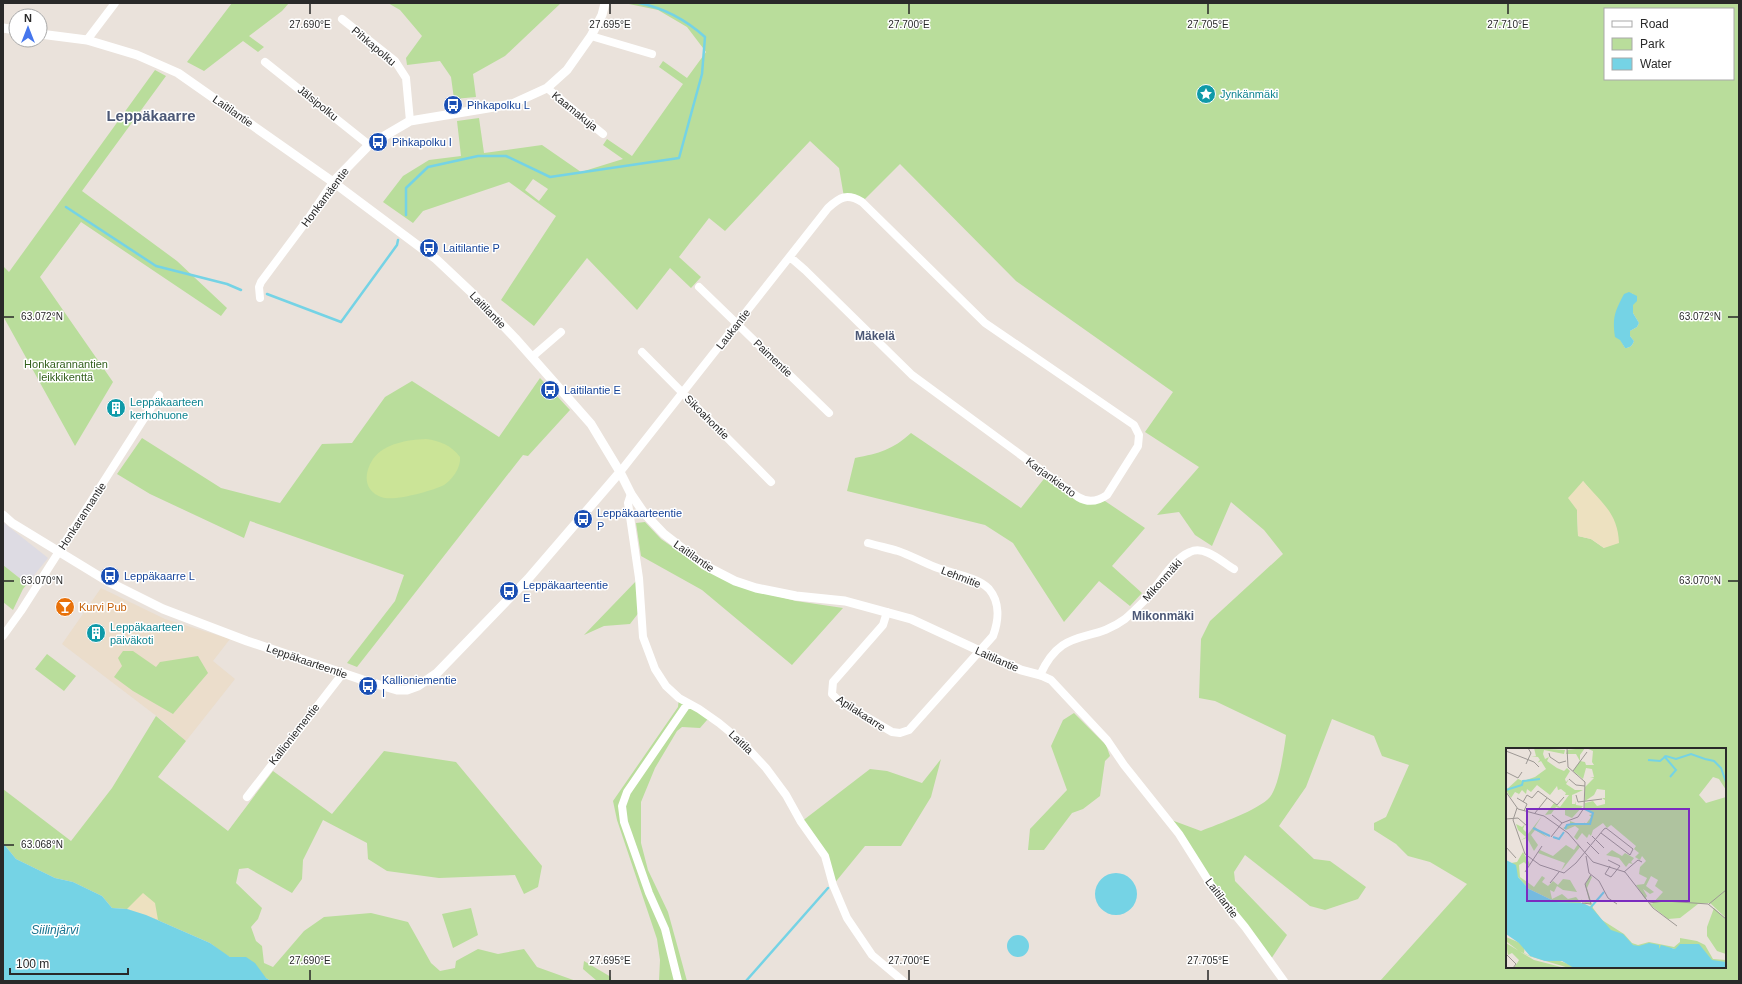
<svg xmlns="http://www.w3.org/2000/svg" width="1742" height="984" font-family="Helvetica,sans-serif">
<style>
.industrial{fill:#dddbe3}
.education{fill:#ebddcb}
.green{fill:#b9dd9b;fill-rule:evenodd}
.sand{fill:#ede1c0}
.pitch{fill:#cbe497}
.water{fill:#75d3e5}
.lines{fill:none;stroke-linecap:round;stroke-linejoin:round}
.stream{stroke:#75d3e5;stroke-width:2.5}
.minor{stroke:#fff;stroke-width:8}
.tertiary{stroke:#fff;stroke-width:9}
.ticks{fill:none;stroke:#292929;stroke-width:1.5}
.labels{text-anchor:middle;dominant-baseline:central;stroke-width:3;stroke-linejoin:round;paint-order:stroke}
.street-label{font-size:11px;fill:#292929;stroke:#fff}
.culture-label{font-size:11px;fill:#0d838f;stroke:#fff;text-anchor:start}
.transit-label{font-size:11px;fill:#164399;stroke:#fff;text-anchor:start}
.park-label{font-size:11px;fill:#33601e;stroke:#fff}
.food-label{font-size:11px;fill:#c56008;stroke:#fff;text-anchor:start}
.neighbourhood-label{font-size:12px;font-weight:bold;fill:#4c5876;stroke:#fff}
.water-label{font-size:12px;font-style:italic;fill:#16728f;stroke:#fff}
.district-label{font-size:15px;font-weight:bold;fill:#4c5876;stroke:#fff}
.inset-river{fill:none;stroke:#75d3e5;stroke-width:2}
.inset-road{fill:none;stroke:#9d9894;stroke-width:1}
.view{fill:#7b2cbf;fill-opacity:0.15;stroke:#7b2cbf;stroke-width:2}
.inset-edge{fill:none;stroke:#292929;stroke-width:2}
.ticks-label{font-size:10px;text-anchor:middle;fill:#292929;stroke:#fff;stroke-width:3;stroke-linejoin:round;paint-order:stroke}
</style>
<rect width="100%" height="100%" fill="#eae2db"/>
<path class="industrial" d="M4 523 48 558 27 584 3 565Z"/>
<path class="education" d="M101 588 165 619 230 639 213 661 235 679 186 741 163 721 62 644Z"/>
<path class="green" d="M232 3H289L282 11 249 36 264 47 258 52 243 41 204 71 187 62Z
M388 3H561L505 56 473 74 476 97 454 99 451 77 440 61 407 65 406 58 422 36 400 10Z
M624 3H1739V981H1380L1467 884 1430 862 1408 856 1396 844 1374 830V823L1386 817 1409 765 1382 756 1374 736 1332 719 1306 787 1279 826 1314 859 1330 861 1366 887 1358 899 1325 910 1310 906 1245 855 1234 872 1235 881 1287 935 1269 962 1166 818 1201 831C1218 824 1259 810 1270 797 1279 786 1284 750 1286 735L1215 701 1199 698 1201 639 1210 621 1283 554 1264 530 1231 502 1212 546 1195 535 1179 512 1157 515 1199 467 1145 432 1173 392 1016 281 900 164 862 202 844 197 839 168 810 141 725 231 709 218 679 257 701 277 691 288 670 268 637 310 587 258 534 326 501 300 556 216 509 182 423 211 413 223 383 202 403 176 429 160 461 156 457 121 479 118 484 153 542 145 581 172 623 159 603 145 607 139 632 156 683 84 659 67 663 61 687 78 706 52 687 27 658 10ZM1605 9H1733V79H1605ZM533 179 548 189 539 201 525 190ZM1633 293V313L1639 323 1637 327 1630 331V336L1634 341C1632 346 1630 348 1625 348L1620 339ZM1583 481 1597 498 1604 548 1591 539 1578 536 1577 510ZM1507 749H1725V967H1507Z
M155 70 166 76 82 191 177 261 227 308 221 316 81 222 40 277 113 382 75 446 3 316V266L9 272Z
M540 378 570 410 528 456 523 455 357 667 347 663 395 601 404 575 250 521 244 538 150 494 117 474 142 438 221 488 280 503 322 444 352 443 385 397 412 381 499 437Z
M911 433 1021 508 1047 475 1078 497 1102 499 1145 528 1112 566 1142 593 1130 606 1099 581 1064 622 1013 543 985 525 847 491 855 458C880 453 892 450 911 433Z
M645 522 661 539 703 568 734 585 796 601 843 608 792 665 702 590 641 556 636 523Z
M3 565 27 584 23 589 13 610 3 602Z
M639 578 640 611 630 624 604 626 584 635Z
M123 651H133L156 667 160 662 198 656 208 673 173 714 133 691 114 677 122 666 118 658Z
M47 654 76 676 64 691 35 669Z
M679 698 719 723 707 720 700 728 682 727 677 731 655 768 641 802V843L648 870 668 912 687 981H659L660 960 657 939 617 820 613 801 678 707Z
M1074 713 1106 745 1110 756 1105 761 1100 796 1083 809 1072 813 1044 850H1028L1030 829 1067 790 1051 746 1063 720Z
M156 716 186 741 158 777 228 831 273 771 332 814 384 751 456 762 542 866 538 887 524 894 515 875 439 878 387 871 368 859 367 843 323 820 303 860 302 879 292 893 248 868 239 869 236 883 262 908 258 919 251 927 256 941 262 946 264 963 273 967 304 931 324 917 371 913 408 922 431 963 440 971 455 968 456 961 478 949 498 954 524 949 537 967 576 981H271L223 953 210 943 146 915 127 909 112 908 102 896 73 882 55 878 16 859 3 843V789L71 841 112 788Z
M941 759 931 797 901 846H865L833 885 825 856 801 822 870 769 887 771 922 783Z
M471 908 478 935 453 948 442 914Z
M584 961 611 977V981H597L583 969Z"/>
<path class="sand" d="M1583 481C1601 502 1618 513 1619 543L1604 548 1591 539 1578 536 1577 510 1568 498Z
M143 893 155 903 158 920 127 909Z"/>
<path class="pitch" d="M426 439C440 441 451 445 460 457 461 468 452 480 444 485 432 491 393 502 381 497 363 490 364 473 373 459 385 443 407 440 426 439Z"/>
<path class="water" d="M1629 292 1637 296V301L1633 305V313L1639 323 1637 327 1630 331V336L1634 341C1632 346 1630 348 1625 348L1620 340 1615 337C1612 318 1615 311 1624 294Z
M3 843 16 859 55 878 73 882 102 896 112 908 127 909 146 915 210 943 230 957H246L255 963 266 978 271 981H3Z
M1095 894a21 21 0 1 1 42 0a21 21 0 1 1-42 0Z
M1007 946a11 11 0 1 1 22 0a11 11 0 1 1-22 0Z"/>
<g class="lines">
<path class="stream" d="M66 207 156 266 227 284 241 290
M406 215V188L428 167 478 156H506L550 177 679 158 702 74 705 37C686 20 664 8 639 3
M267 294 341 322 397 245 398 240
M746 981 828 888"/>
<path class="minor" d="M342 19 395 61 406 78 410 121
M591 36 652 54
M87 40 115 3
M265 62 369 145
M547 88 603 134
M699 287 829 413
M260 298 259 287 261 282 308 219 333 182
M642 352 771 482
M532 357 561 332
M620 472 828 208C840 197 847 193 862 202L985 323 1134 425 1139 435 1138 446 1107 495C1097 502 1088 503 1078 497L912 375 805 270 790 257
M631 494 628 503 639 578 643 637 655 669 666 686 679 698 699 709 719 723 742 742 766 768 786 795 801 822 825 856 833 885 847 918 872 955 903 981
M868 543C878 546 888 548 898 551 910 555 922 562 935 567 950 573 978 577 989 589 1000 602 999 620 993 636L909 730 900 733 892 732 838 700 832 694 833 682 883 625 887 612
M1234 569C1222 562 1205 545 1190 552 1173 559 1159 584 1147 598 1140 605 1132 613 1125 619 1090 645 1063 625 1040 675L1051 680 1107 740 1124 765 1179 834 1213 888 1245 927 1284 981
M3 636 21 611 159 395
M247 797 343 673
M678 981 665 929 649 893 624 822 622 806 627 792 688 703"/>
<path class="tertiary" d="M3 28 16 30
M40 34 87 40 137 55 178 73 333 182 436 259 471 292 515 338 591 424 620 472 631 494 644 513 664 534 704 565 735 581 756 588 796 596 845 601 911 619 1021 670 1040 675
M333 182 369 145 410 121 512 104 547 88 567 70 591 36 602 15 605 3
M3 515 12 523 107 581 163 609 247 641 363 680 397 690H407L418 686 437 673 467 642 528 579 620 472"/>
</g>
<path class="ticks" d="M310 4V14M610 4V14M909 4V14M1208 4V14M1508 4V14M4 317H14M1728 317H1738M4 581H14M1728 581H1738M4 845H14M310 970V980M610 970V980M909 970V980M1208 970V980"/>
<defs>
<symbol id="sight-disc" viewBox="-11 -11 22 22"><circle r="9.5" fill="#0f9aa8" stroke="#fff"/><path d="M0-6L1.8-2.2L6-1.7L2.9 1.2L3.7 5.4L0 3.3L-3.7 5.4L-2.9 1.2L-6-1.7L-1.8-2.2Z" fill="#fff"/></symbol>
<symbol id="bus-disc" viewBox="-11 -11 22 22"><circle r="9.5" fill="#1a4fb4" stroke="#fff"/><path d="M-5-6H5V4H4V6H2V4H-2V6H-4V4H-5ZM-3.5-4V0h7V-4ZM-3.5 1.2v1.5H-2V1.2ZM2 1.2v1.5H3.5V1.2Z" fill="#fff"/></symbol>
<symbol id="building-disc" viewBox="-11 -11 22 22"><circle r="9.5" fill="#0f9aa8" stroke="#fff"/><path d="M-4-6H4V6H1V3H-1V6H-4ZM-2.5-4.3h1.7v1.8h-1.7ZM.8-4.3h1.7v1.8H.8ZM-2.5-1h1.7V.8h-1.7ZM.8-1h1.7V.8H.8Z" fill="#fff"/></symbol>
<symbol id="bar-disc" viewBox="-11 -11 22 22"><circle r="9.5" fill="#e8710a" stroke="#fff"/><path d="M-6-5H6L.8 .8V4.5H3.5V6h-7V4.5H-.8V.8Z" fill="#fff"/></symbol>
</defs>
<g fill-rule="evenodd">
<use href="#sight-disc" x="1195" y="83" width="22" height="22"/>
<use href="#bus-disc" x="442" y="94" width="22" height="22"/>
<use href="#bus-disc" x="367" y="131" width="22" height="22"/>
<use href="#bus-disc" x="418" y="237" width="22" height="22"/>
<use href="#bus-disc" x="539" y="379" width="22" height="22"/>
<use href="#building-disc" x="105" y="397" width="22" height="22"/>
<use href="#bus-disc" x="572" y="508" width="22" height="22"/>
<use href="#bus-disc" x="99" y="565" width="22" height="22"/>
<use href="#bus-disc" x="498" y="580" width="22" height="22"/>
<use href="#bar-disc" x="54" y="596" width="22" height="22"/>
<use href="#building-disc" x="85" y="622" width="22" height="22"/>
<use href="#bus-disc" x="357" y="675" width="22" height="22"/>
</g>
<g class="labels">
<g class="street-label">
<text transform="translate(374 46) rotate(40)">Pihkapolku</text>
<text transform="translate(318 103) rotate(39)">Jälsipolku</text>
<text transform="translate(233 111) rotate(35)">Laitilantie</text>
<text transform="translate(575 111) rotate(39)">Kaamakuja</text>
<text transform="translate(325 197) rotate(-53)">Honkamäentie</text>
<text transform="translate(488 310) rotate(46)">Laitilantie</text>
<text transform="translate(733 329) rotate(-52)">Laukantie</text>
<text transform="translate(773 358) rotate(44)">Paimentie</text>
<text transform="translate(707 417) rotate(45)">Sikoahontie</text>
<text transform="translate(1051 477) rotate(36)">Karjankierto</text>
<text transform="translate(82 516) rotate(-57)">Honkarannantie</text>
<text transform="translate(694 556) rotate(35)">Laitilantie</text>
<text transform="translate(961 577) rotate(21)">Lehmitie</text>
<text transform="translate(1162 580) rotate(-48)">Mikonmäki</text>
<text transform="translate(997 659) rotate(24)">Laitilantie</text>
<text transform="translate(307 661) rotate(19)">Leppäkaarteentie</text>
<text transform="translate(861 713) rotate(33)">Apilakaarre</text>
<text transform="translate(294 734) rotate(-52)">Kallioniementie</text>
<text transform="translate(741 742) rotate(44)">Laitila</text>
<text transform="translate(1222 898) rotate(53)">Laitilantie</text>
</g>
<g class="culture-label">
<text x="1220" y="94">Jynkänmäki</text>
<text x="130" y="402">Leppäkaarteen<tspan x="130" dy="13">kerhohuone</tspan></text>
<text x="110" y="627">Leppäkaarteen<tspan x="110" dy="13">päiväkoti</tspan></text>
</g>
<g class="transit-label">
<text x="467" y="105">Pihkapolku L</text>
<text x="392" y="142">Pihkapolku I</text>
<text x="443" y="248">Laitilantie P</text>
<text x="564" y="390">Laitilantie E</text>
<text x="597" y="513">Leppäkaarteentie<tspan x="597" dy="13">P</tspan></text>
<text x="124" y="576">Leppäkaarre L</text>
<text x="523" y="585">Leppäkaarteentie<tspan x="523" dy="13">E</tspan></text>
<text x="382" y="680">Kallioniementie<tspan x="382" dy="13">I</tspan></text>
</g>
<g class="park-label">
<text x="66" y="364">Honkarannantien<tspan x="66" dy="13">leikkikenttä</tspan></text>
</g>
<g class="food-label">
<text x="79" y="607">Kurvi Pub</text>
</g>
<g class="neighbourhood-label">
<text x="875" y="336">Mäkelä</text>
<text x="1163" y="616">Mikonmäki</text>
</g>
<g class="water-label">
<text x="55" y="930">Siilinjärvi</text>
</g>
<g class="district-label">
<text x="151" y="115">Leppäkaarre</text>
</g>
</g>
<g transform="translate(1506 748)">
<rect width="220" height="220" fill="#eae2db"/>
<path d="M28 0 59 2 58 6 38 2 37 6 39 11 43 9 41 13 51 20 58 23 61 20 64 23 59 31 60 34 63 31 60 36 69 42H77L66 47V56H69V53L70 57 77 58 66 70 59 67V62L50 59 45 66 39 67 48 55 54 59 63 47H59L60 45 55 41 52 42 51 38 44 47 31 37 25 44 21 41 20 46 16 42 11 49 13 46 9 44 5 50 0 42 12 31 17 33 29 29 40 21 35 13 31 15 34 12 32 9 25 8H30ZM79 0 74 7V13L70 6H60L61 2ZM80 0H220V42L213 31 207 29 193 47 200 55 220 49V170L204 155 192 156 174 170 162 171 142 155 146 156 157 144 149 138 152 132 145 128 140 138 148 144 144 146 137 141 141 148 139 151 130 137 138 136 141 130 133 126 134 119 140 113 136 108 134 112 129 109 133 105 128 101 130 98 105 77 101 80 97 75 87 82 85 88 83 86 81 90 76 85 71 92 68 89 73 81 69 78 60 82 57 80 64 76V73L75 77 79 76 78 74 80 76 85 69 83 67 87 66 78 61 79 55 87 53 91 58 99 56V52L96 50H99V42L91 41 88 47 79 53V39L88 30 84 29H88L86 21 80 20 77 31 67 23 74 13 79 14 80 17H88L86 14 87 3ZM36 68 29 79 42 90 29 82 25 87 32 97 28 103 21 90 15 92 20 89 12 82 10 76 16 79 19 76 17 81 22 86ZM72 96 74 99 55 123 59 115 32 105 34 102 47 108 60 97 68 102ZM106 102 116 108 119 105 128 110 125 114 127 116 123 115 120 119 113 110 100 107ZM17 104 24 116 22 118 18 114 13 117 14 129 28 139 36 128 39 130 36 134 42 138 47 133 52 137 57 131 64 132 71 144 57 142 51 138 48 144 44 142 46 151 56 146 62 151 70 149 76 156 50 154 23 141 12 129 5 115 11 114ZM84 127 86 129 81 140 87 160 96 172 118 186 126 195 132 197 143 194 168 199 174 194V190L191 193 199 197 207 211 220 212V220L166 200 159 203 118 196 83 160 85 157 77 154 75 151 79 154 83 152 79 137ZM208 160 220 171V206L211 203 201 188V179ZM0 189 19 197 18 205 24 208 54 213 73 220H63L23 208 13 203 1 194ZM0 195 28 212 59 220H8L13 212 6 205 2 207Z" fill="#b9dd9b"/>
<path d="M0 112 10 117 12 129 23 141 50 154 77 155 85 159 105 182 117 186 127 197 133 198 143 195 153 197V201L155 197 169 201 174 196H193L206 212 220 214V220H68L56 213H39L24 208 13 195 0 186Z" fill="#75d3e5"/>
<path class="inset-river" d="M158 8 170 22 164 29M199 11 208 13 215 20 220 34M142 12 154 13 160 8 170 11 185 6 199 11M0 42 16 37 17 33 34 31M27 80 44 88M59 81 61 77 66 76H84L87 65 79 61M47 89 53 91 58 84M85 159 98 144"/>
<path class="inset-road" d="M0 3 28 14 33 19M43 5 44 9 53 15 60 13M20 16 25 5 22 0M67 23 81 4M0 24 12 30 16 24M63 31 70 37 79 38M0 44 12 61 38 68 62 85 87 114 119 124 147 160 171 178M70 47 72 54 96 51M11 50 21 56 18 63M17 54 21 47 26 50 32 43 51 57 58 49M11 60 7 72 19 106 34 117 58 125 70 115 98 81 100 80 127 101 124 107 95 85M29 65 41 50M46 67 56 75M0 71 12 70 21 78M86 88 98 100M45 89 56 75 72 69 78 60 79 34 62 19 61 0M81 94 93 106M0 99 10 110M80 108 83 125 93 133 102 150 111 156M102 112 114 118 105 129 99 126 104 118M19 124 36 98M118 124 132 112 136 114M44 135 53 124M76 155 85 156 79 136 85 127M143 155 159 153 202 156 220 171M203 156 220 142M0 206 10 216 7 220"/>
<path class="view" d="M21 61H183V153H21Z"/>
<rect width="220" height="220" class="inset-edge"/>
</g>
<g class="ticks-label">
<text x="310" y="28">27.690°E</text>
<text x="610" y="28">27.695°E</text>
<text x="909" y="28">27.700°E</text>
<text x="1208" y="28">27.705°E</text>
<text x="1508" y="28">27.710°E</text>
<text x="42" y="320">63.072°N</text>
<text x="1700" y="320">63.072°N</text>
<text x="42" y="584">63.070°N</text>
<text x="1700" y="584">63.070°N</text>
<text x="42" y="848">63.068°N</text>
<text x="310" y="964">27.690°E</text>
<text x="610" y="964">27.695°E</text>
<text x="909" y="964">27.700°E</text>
<text x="1208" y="964">27.705°E</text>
</g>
<rect width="1742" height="984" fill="none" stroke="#292929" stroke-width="8"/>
<rect x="1604" y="8" width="130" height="72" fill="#ffffff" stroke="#a9a9a9"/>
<rect x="1612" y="21" width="20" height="6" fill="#ffffff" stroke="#a9a9a9"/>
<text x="1640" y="28" font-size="12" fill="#292929">Road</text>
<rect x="1612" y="38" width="20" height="12" fill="#b9dd9b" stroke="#a9a9a9"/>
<text x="1640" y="48" font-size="12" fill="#292929">Park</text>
<rect x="1612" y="58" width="20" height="12" fill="#75d3e5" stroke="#a9a9a9"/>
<text x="1640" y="68" font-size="12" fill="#292929">Water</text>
<g transform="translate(28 28)"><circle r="19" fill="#ffffff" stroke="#a9a9a9"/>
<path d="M0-3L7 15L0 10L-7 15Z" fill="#4576ed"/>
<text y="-6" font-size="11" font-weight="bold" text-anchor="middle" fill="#292929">N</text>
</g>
<path d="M10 968v6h118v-6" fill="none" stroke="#292929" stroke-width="2"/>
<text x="16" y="968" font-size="12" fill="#292929" stroke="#ffffff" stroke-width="3" paint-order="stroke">100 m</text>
</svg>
